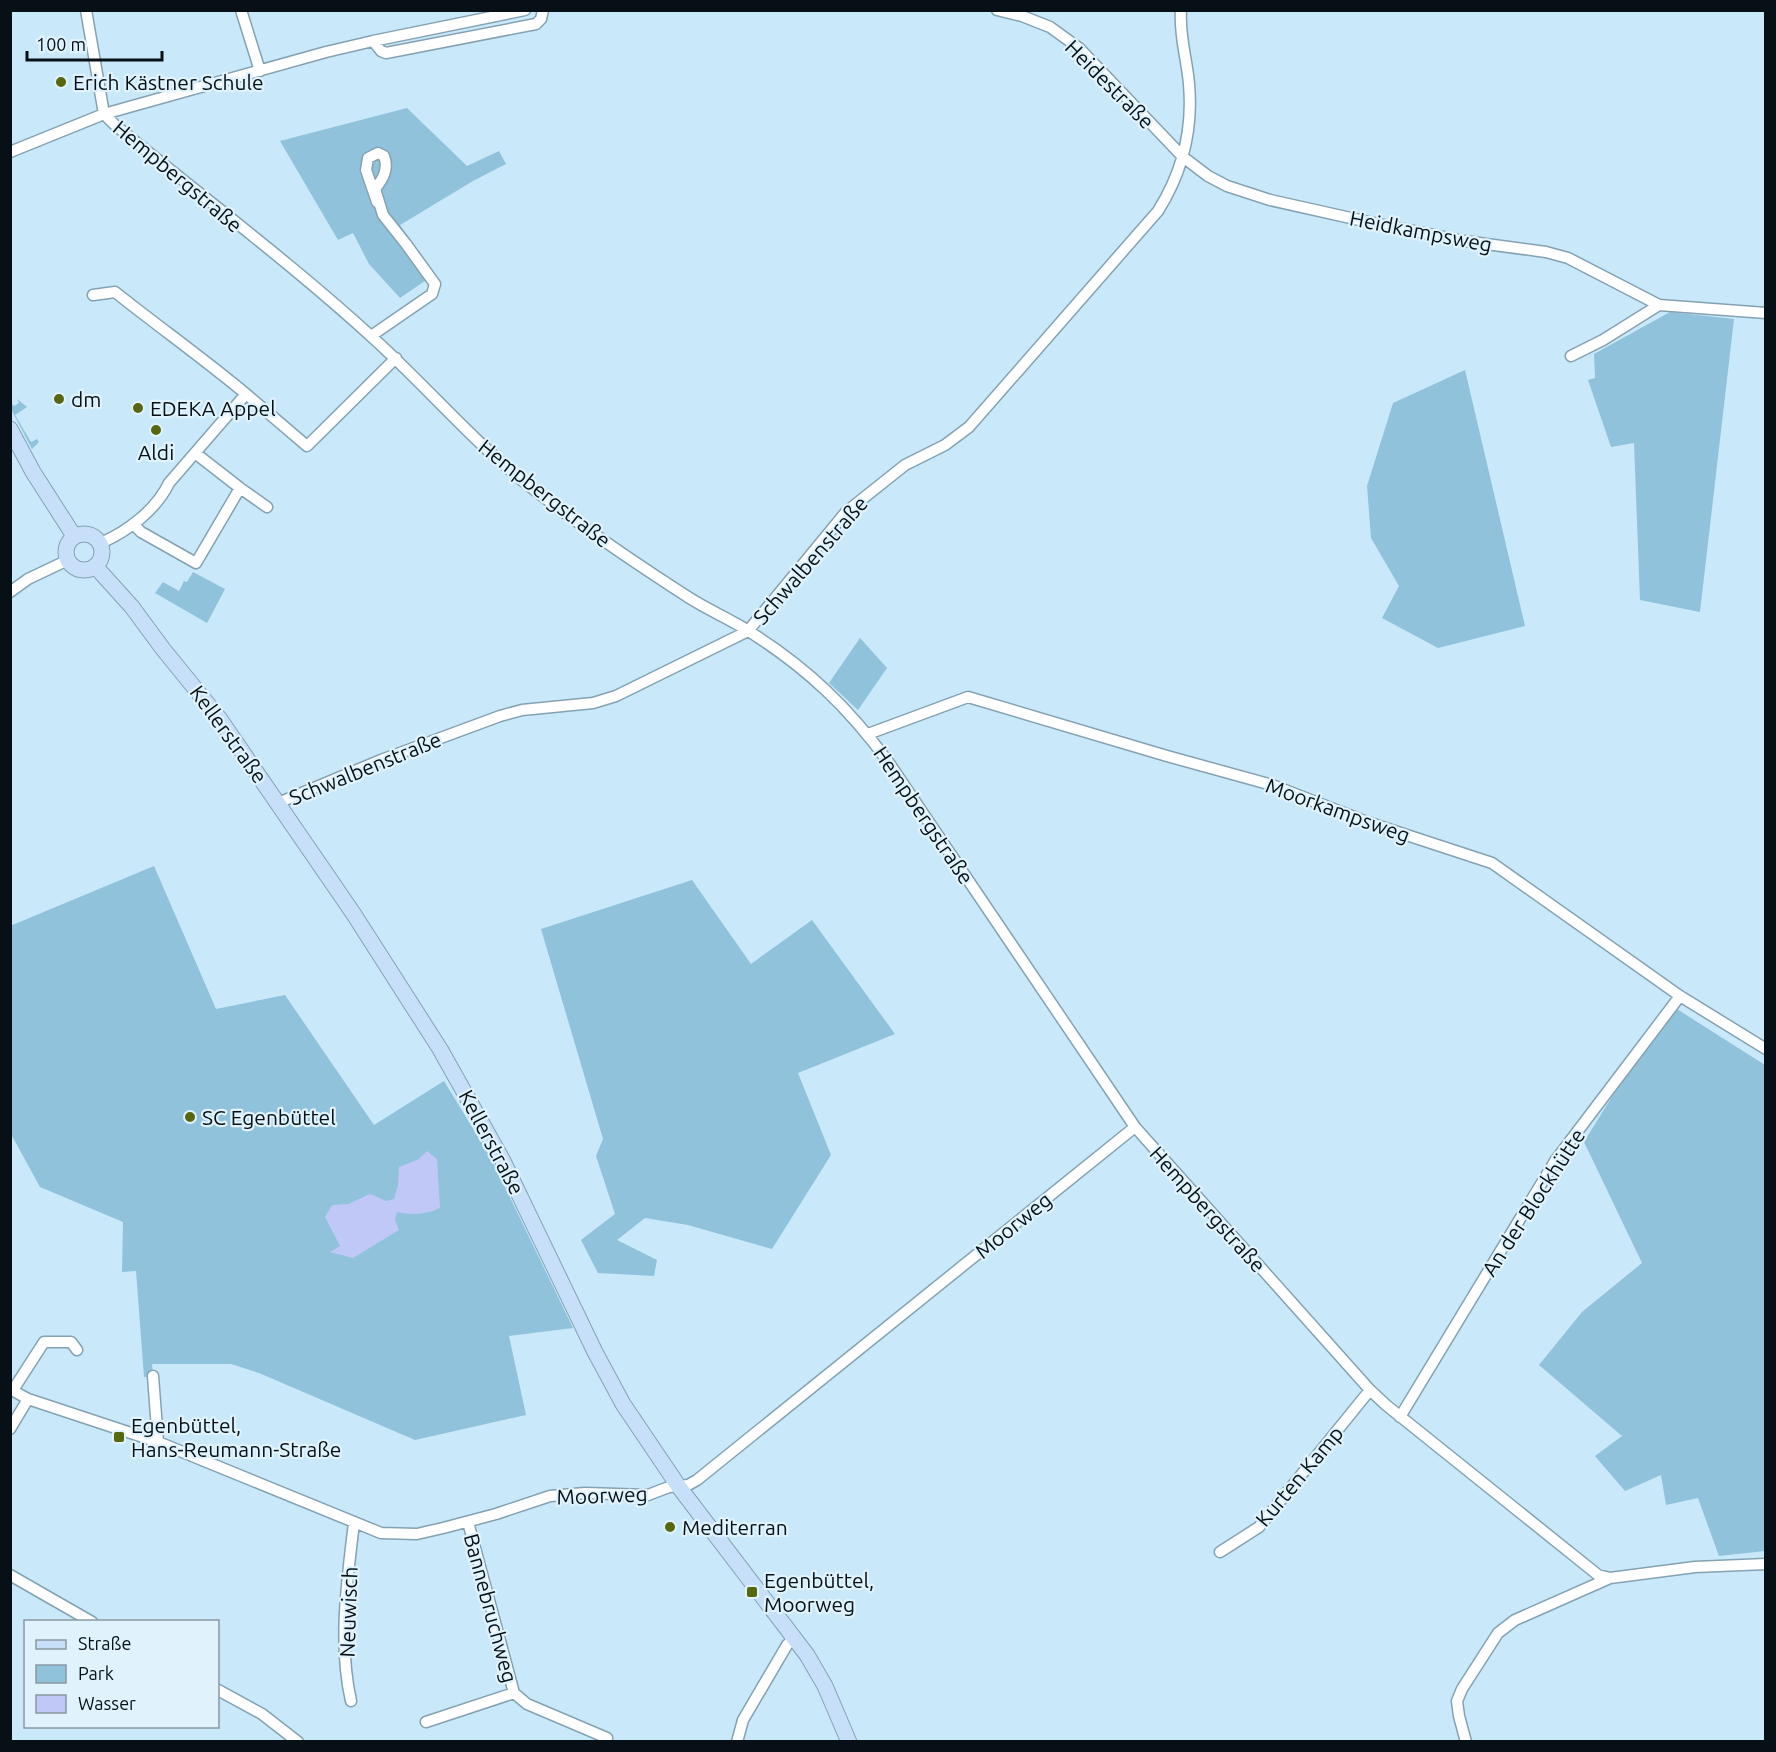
<svg xmlns="http://www.w3.org/2000/svg" width="1776" height="1752" font-family="Ubuntu,sans-serif">
<style>
.green{fill:#90c2dc}
.water{fill:#bfc8f7}
.lines{fill:none;stroke-linecap:round;stroke-linejoin:round}
.street-casing{stroke:#84a2b2;stroke-width:13}
.secondary-casing{stroke:#84a2b2;stroke-width:17}
.street{stroke:#fff;stroke-width:10}
.secondary{stroke:#c8dff9;stroke-width:15}
.poi-dot{fill:#576710;stroke:#e0f3fd;stroke-width:2}
.labels{text-anchor:middle;dominant-baseline:central;stroke-width:4.5;stroke-linejoin:round;paint-order:stroke}
.poi-label{font-size:21px;fill:#061016;stroke:#e0f3fd;text-anchor:start}
.street-label{font-size:21px;fill:#061016;stroke:#e0f3fd}
</style>
<rect width="100%" height="100%" fill="#c9e8f9"/>
<path class="green" d="M407 108 467 166 499 151 506 164 473 181 400 225 435 274 400 298 369 264 353 233 338 240 280 141Z
M1670 312 1734 319 1700 612 1640 600 1634 443 1611 447 1588 380 1595 378 1594 354Z
M1465 370 1525 626 1438 648 1382 618 1399 586 1371 538 1367 486 1393 403Z
M17 399 27 407 15 415 31 442 37 439 39 442 32 449 11 409V403L14 406 19 403Z
M193 572 225 589 207 623 155 593 163 582 179 591 184 581 187 582Z
M860 638 887 668 858 710 829 683Z
M154 866 216 1009 285 995 374 1125 444 1081 491 1158 573 1328 509 1336 526 1415 415 1440 259 1373 231 1364H152L153 1376 144 1377 136 1271 122 1272 123 1222 40 1187 11 1134 10 926Z
M692 880 751 964 812 920 895 1034 798 1073 831 1155 772 1249 688 1225 645 1218 617 1240 657 1260 654 1276 598 1273 581 1240 615 1214 596 1156 603 1139 541 929Z
M1669 1004 1765 1065V1551L1719 1556 1698 1498 1666 1505 1661 1475 1625 1491 1595 1456 1622 1436 1539 1365 1582 1312 1642 1263 1584 1142Z"/>
<path class="water" d="M427 1151 437 1159 440 1208C426 1215 412 1215 397 1212L395 1220 399 1230 353 1258 330 1252 340 1246 325 1217 332 1205 348 1204 370 1194 386 1201 394 1199 398 1185 399 1167 419 1159Z"/>
<g class="lines">
<defs>
<path id="street" d="M86 10 104 114 115 125C201 196 291 263 373 338 424 384 469 437 523 481 575 522 632 561 688 597 708 610 730 619 750 632 807 668 849 708 889 763L1135 1127 1370 1390 1386 1405 1598 1575 1610 1578 1695 1567 1766 1564
M241 10 260 71
M997 10 1022 16 1050 27 1079 48 1183 157 1208 176 1227 186 1270 200 1364 221 1464 241 1546 252 1568 258 1659 305 1766 313
M373 41 381 51 386 53 536 24 541 19 543 10
M10 152 104 114 326 52 373 41 525 10
M93 295 115 292C159 327 204 359 246 394
M371 336 432 294 435 284 406 244 383 215 375 189C383 179 389 169 384 156L378 153 368 158 366 170 377 202
M1571 356 1603 340 1659 305
M240 488 267 507
M133 524 141 532 196 563 240 488 195 453
M101 543C128 531 156 510 169 483L246 394 307 446 396 358
M10 592 28 579 68 560
M868 734 968 697 1167 756 1272 785 1367 822 1492 863 1680 996 1766 1049
M278 803 381 760 500 716 522 710 593 703 616 696 748 631 846 512 905 465 945 445 969 427 1158 211C1182 173 1193 129 1189 84 1187 59 1179 36 1181 10
M153 1376 158 1442
M10 1389 28 1399 158 1442 381 1533 417 1534 443 1528 496 1514 550 1496 585 1493 648 1495 669 1487 688 1485 697 1480 1135 1127
M13 1390 44 1342H71L77 1350
M1400 1417 1555 1161 1680 996
M10 1429 28 1399
M468 1522 514 1693 527 1704 607 1738
M1220 1552 1259 1527 1370 1390
M10 1575 92 1622
M218 1690 262 1714 298 1742
M351 1701C338 1644 347 1581 354 1523
M426 1722 514 1693
M737 1742 743 1720 787 1645 794 1638
M1466 1742 1459 1716 1457 1701 1462 1689 1498 1633 1515 1620 1610 1578"/>
<path id="secondary" d="M10 429 33 472 74 536
M66 552a18 18 0 1 1 36 0a18 18 0 1 1-36 0Z
M95 566 132 607 163 649 219 718 353 913 440 1049 503 1161 595 1352 623 1404 679 1487 807 1655 825 1686 849 1742"/>
</defs>
<use href="#street" class="street-casing"/>
<use href="#secondary" class="secondary-casing"/>
<use href="#street" class="street"/>
<use href="#secondary" class="secondary"/>
</g>
<g class="poi-dot">
<circle cx="61" cy="82" r="6"/>
<circle cx="59" cy="399" r="6"/>
<circle cx="138" cy="408" r="6"/>
<circle cx="156" cy="430" r="6"/>
<circle cx="190" cy="1117" r="6"/>
<rect x="113" y="1431" width="12" height="12" rx="3"/>
<circle cx="670" cy="1527" r="6"/>
<rect x="746" y="1586" width="12" height="12" rx="3"/>
</g>
<g class="labels">
<g class="poi-label">
<text x="73" y="82">Erich Kästner Schule</text>
<text x="71" y="399">dm</text>
<text x="150" y="408">EDEKA Appel</text>
<text x="156" y="452" text-anchor="middle">Aldi</text>
<text x="202" y="1117">SC Egenbüttel</text>
<text x="131" y="1425">Egenbüttel,<tspan x="131" dy="24">Hans-Reumann-Straße</tspan></text>
<text x="682" y="1527">Mediterran</text>
<text x="764" y="1580">Egenbüttel,<tspan x="764" dy="24">Moorweg</tspan></text>
</g>
<g class="street-label">
<text transform="translate(1110 84) rotate(45)">Heidestraße</text>
<text transform="translate(178 176) rotate(40)">Hempbergstraße</text>
<text transform="translate(1421 231) rotate(11)">Heidkampsweg</text>
<text transform="translate(545 493) rotate(38)">Hempbergstraße</text>
<text transform="translate(810 560) rotate(-49)">Schwalbenstraße</text>
<text transform="translate(229 734) rotate(54)">Kellerstraße</text>
<text transform="translate(365 768) rotate(-22)">Schwalbenstraße</text>
<text transform="translate(1338 810) rotate(20)">Moorkampsweg</text>
<text transform="translate(924 815) rotate(56)">Hempbergstraße</text>
<text transform="translate(492 1142) rotate(62)">Kellerstraße</text>
<text transform="translate(1533 1202) rotate(-57)">An der Blockhütte</text>
<text transform="translate(1208 1209) rotate(48)">Hempbergstraße</text>
<text transform="translate(1013 1225) rotate(-39)">Moorweg</text>
<text transform="translate(1299 1476) rotate(-50)">Kurten Kamp</text>
<text transform="translate(602 1495) rotate(-2)">Moorweg</text>
<text transform="translate(491 1608) rotate(75)">Bannebruchweg</text>
<text transform="translate(348 1612) rotate(-88)">Neuwisch</text>
</g>
</g>
<rect width="1776" height="1752" fill="none" stroke="#061016" stroke-width="24"/>
<rect x="24" y="1620" width="195" height="108" fill="#e0f3fd" stroke="#8998a1" stroke-width="1.5"/>
<rect x="36" y="1640" width="30" height="9" fill="#c8dff9" stroke="#8998a1" stroke-width="1.5"/>
<text x="78" y="1650" font-size="18" fill="#061016">Straße</text>
<rect x="36" y="1665" width="30" height="18" fill="#90c2dc" stroke="#8998a1" stroke-width="1.5"/>
<text x="78" y="1680" font-size="18" fill="#061016">Park</text>
<rect x="36" y="1695" width="30" height="18" fill="#bfc8f7" stroke="#8998a1" stroke-width="1.5"/>
<text x="78" y="1710" font-size="18" fill="#061016">Wasser</text>
<path d="M27 51v9h135v-9" fill="none" stroke="#061016" stroke-width="3"/>
<text x="36" y="51" font-size="18" fill="#061016" stroke="#e0f3fd" stroke-width="4.5" paint-order="stroke">100 m</text>
</svg>
